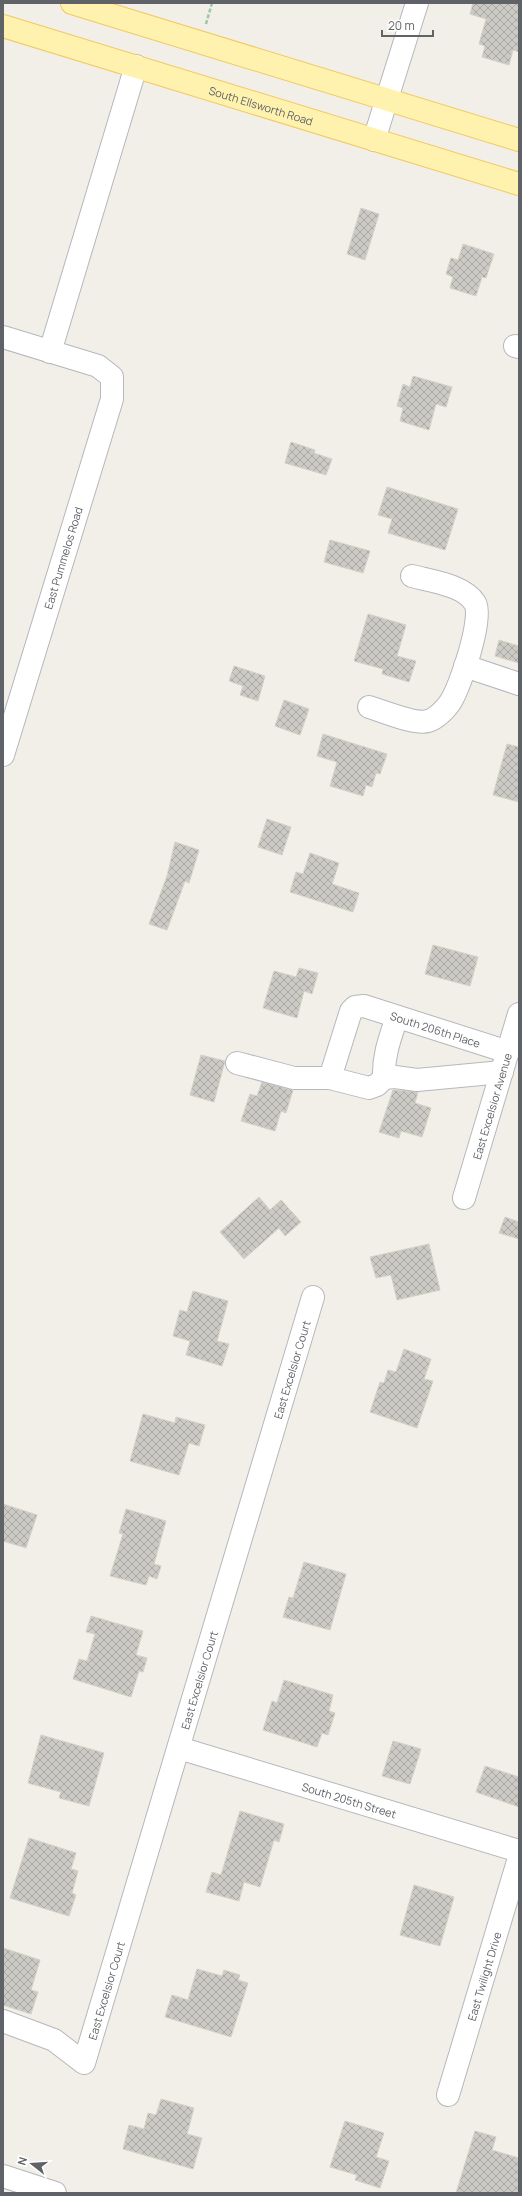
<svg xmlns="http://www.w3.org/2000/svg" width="522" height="2196" font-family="Manrope,sans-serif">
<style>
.building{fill:url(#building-cross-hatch);stroke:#d6d1c6}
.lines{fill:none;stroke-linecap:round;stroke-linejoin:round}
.minor-casing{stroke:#b5b8bc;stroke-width:24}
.major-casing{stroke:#f2c960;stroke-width:24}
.path{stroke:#9cc7a9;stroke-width:2.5;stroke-dasharray:4 2;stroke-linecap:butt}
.minor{stroke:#fff;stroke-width:22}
.major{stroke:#fff2af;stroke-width:22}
.labels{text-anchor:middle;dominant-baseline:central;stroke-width:4;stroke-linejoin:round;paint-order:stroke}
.street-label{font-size:11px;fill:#5f6368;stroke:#fff}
</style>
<defs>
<pattern id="building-cross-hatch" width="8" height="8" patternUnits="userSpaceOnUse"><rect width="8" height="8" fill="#cccac5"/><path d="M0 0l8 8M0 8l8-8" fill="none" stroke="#a9a8a4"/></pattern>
</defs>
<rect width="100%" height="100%" fill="#f1efe8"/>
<path class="building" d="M473 3H519V52L513 50 509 65 482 57 485 46 479 44 486 19 470 14Z
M361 208 379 214 365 260 347 254Z
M463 244 494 254 486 278 482 277 476 296 450 288 453 277 446 274 451 258 458 260Z
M413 376 452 387 446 407 436 404 429 430 400 421 403 408 397 406 403 384 410 387Z
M291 442 315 450 314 453 332 459 326 475 285 463Z
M387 487 458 509 445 550 388 533 392 519 378 515Z
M330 540 370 551 363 573 324 562Z
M368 614 406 625 397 656 416 661 409 682 382 674 383 669 354 661Z
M499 640 519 646V663L495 656Z
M234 666 265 676 258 701 240 695 243 686 229 681Z
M284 700 309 709 300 735 275 726Z
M323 734 387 754 380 774 376 773 372 787 366 785 363 796 330 786 337 762 317 756Z
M507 744 519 747V802L493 795Z
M267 819 291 827 282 855 258 847Z
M175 842 199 850 189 883 185 881 167 930 149 924 167 876Z
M310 853 339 863 332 884 359 893 353 912 290 892 296 872 303 874Z
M433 945 478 957 470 986 425 974Z
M299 968 318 973 312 994 304 991 297 1018 263 1008 274 971 296 977Z
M201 1055 225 1061 214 1102 190 1095Z
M262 1082 293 1090 286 1113 281 1111 275 1131 241 1121 250 1094 257 1096Z
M393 1090 418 1092 415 1103 431 1108 422 1137 401 1131 399 1138 379 1132Z
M259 1197 270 1210 281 1200 301 1222 285 1236 279 1228 244 1259 220 1232Z
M505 1217 519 1222V1239L499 1233Z
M429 1244 440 1290 397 1300 391 1275 376 1278 370 1257Z
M193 1291 228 1301 217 1341 229 1344 222 1366 186 1355 190 1341 173 1336 180 1310 187 1312Z
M404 1349 431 1359 424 1379 433 1381 417 1428 370 1412 380 1382 384 1383 388 1370 396 1372Z
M143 1414 175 1423 176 1417 205 1425 199 1446 189 1443 179 1475 130 1461Z
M3 1504 37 1515 26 1548 3 1541Z
M126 1509 166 1521 154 1564 161 1566 157 1579 149 1576 146 1585 110 1576 123 1534 119 1533Z
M304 1562 346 1574 330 1630 283 1617 289 1597 293 1598Z
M91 1616 143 1631 136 1655 147 1658 143 1672 139 1671 131 1697 73 1679 79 1659 87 1661 95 1634 86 1632Z
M284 1680 333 1695 329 1711 335 1713 328 1735 322 1733 317 1747 263 1730 272 1701 277 1703Z
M41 1735 104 1753 89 1806 59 1798 61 1792 28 1783Z
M393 1741 421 1749 410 1784 382 1776Z
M485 1766 519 1777V1807L476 1792Z
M240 1811 284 1824 279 1842 274 1840 260 1887 244 1882 239 1901 206 1892 212 1872 221 1875Z
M29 1838 76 1853 71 1869 78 1871 72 1893 76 1895 69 1916 10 1898Z
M414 1885 454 1897 440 1946 400 1935Z
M3 1948 40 1960 31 1990 38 1992 31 2014 3 2005Z
M197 1969 222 1976 224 1970 240 1975 238 1980 248 1983 231 2037 165 2017 172 1995 188 2000Z
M161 2099 194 2108 187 2134 202 2138 193 2169 123 2149 129 2125 144 2129 148 2113 156 2115Z
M345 2121 384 2133 376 2157 389 2161 380 2188 355 2180 357 2175 330 2167Z
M475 2131 496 2137 492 2150 519 2158V2193H456Z"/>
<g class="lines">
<defs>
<g id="minor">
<path d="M374 140 417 3"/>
<path d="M3 337 98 366 112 377V399L3 755"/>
<path d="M515 346 519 347"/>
<path d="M50 352 136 66"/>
<path d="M465 666 519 684"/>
<path d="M369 707C383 711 415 725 428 721 436 719 447 708 451 701 460 687 484 617 475 603 464 585 431 581 412 576"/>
<path d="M237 1063 294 1078H330L369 1088 377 1085 384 1078 395 1077 417 1080 502 1072"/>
<path id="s1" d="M330 1078 351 1011 355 1007 364 1006 508 1052"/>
<path d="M384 1078C383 1056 390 1038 397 1017"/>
<path id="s2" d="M464 1198 519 1014"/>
<path id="s3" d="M179 1748 519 1851"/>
<path id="s4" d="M3 2021 54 2040 84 2063 313 1297"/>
<path id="s5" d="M448 2095 519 1858"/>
<path d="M3 2176 55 2193"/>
</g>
<g id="major">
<path d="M72 3 519 140"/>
<path id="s6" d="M3 26 519 184"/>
</g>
</defs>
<use href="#minor" class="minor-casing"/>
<use href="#major" class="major-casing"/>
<path class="path" d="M206 24 212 3"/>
<use href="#minor" class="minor"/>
<use href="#major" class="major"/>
</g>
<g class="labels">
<g class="street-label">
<text stroke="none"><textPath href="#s6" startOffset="270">South Ellsworth Road</textPath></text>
<text transform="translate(63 558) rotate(-73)">East Pummelos Road</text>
<text stroke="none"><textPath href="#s1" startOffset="160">South 206th Place</textPath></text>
<text stroke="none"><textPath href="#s2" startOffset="96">East Excelsior Avenue</textPath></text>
<text stroke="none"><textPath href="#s4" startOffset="816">East Excelsior Court</textPath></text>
<text stroke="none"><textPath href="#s4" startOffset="492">East Excelsior Court</textPath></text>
<text stroke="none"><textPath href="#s3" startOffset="178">South 205th Street</textPath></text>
<text stroke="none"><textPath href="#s5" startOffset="124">East Twilight Drive</textPath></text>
<text stroke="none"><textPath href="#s4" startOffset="168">East Excelsior Court</textPath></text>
</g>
</g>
<rect width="522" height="2196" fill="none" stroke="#5f6368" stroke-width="8"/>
<g transform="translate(32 2164) rotate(287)" stroke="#ffffff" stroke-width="3" paint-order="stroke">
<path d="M0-3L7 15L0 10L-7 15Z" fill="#5f6368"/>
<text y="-6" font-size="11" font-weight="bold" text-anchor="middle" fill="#5f6368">N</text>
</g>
<path d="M382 30v6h51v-6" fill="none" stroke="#5f6368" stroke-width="2"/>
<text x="388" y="30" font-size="12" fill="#5f6368" stroke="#ffffff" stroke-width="3" paint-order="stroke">20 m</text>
</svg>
